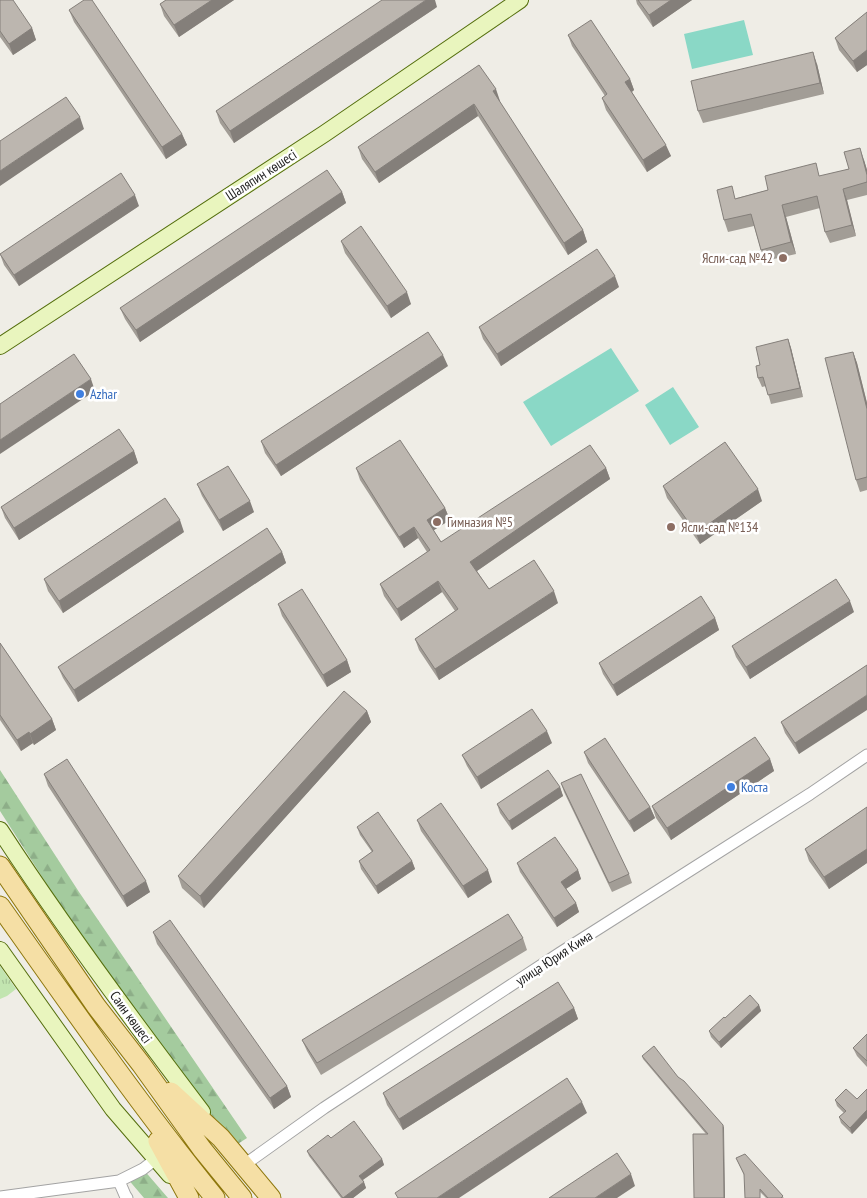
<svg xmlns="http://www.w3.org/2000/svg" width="867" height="1198" font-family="'PT Sans Narrow',sans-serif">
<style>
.grass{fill:url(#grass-tufts)}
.forest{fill:url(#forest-firs)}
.pitch{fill:#8ad8c6}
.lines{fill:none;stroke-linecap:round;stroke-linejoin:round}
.minor-casing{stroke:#a3a3a3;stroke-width:13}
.secondary-casing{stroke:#556f0d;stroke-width:18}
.primary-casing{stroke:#8e770c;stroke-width:21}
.minor{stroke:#fff;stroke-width:11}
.secondary{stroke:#e9f5be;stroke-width:16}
.primary{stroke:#f5dfa5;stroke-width:19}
.wall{fill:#a29d96}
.shaded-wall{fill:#847f7a}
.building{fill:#bcb6af;stroke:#847f7a}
.education-dot{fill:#8d6e63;stroke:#fff;stroke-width:2}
.shop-dot{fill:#3f7fe0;stroke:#fff;stroke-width:2}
.labels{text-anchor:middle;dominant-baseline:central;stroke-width:5;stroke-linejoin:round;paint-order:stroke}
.street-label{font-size:14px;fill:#1f1f1f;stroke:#fff}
.education-label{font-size:14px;fill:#785e54;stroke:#fff;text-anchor:start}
.shop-label{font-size:14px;fill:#366cbe;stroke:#fff;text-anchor:start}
</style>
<defs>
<pattern id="grass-tufts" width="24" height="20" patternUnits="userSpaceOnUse" patternTransform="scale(1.25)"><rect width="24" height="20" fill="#c2e5b0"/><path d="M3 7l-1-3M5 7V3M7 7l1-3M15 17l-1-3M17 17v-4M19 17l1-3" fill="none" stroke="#a6c497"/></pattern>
<pattern id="forest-firs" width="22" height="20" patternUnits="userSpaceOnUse" patternTransform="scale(1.25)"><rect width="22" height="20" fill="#a4cb9e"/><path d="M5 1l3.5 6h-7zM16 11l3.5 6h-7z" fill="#8dae88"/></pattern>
</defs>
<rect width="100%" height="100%" fill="#efede6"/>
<path class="grass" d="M0 966 16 989 7 996 0 999Z"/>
<path class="forest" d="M0 770 79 892 247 1138 233 1147 64 911 0 811Z
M143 1169 168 1198H144L127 1178Z"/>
<path class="pitch" d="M744 20 753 55 692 69 684 34Z
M611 348 639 391 551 446 523 402Z
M673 387 699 427 670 445 645 405Z"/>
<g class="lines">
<defs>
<path id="minor" d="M244 1165 324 1108 560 953 810 794 867 755
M119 1181 125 1195 127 1198
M0 1197 119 1181 143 1169 157 1158"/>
<path id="secondary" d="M0 346 324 134 520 0
M0 830C63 927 132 1020 202 1112
M0 950 113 1109 170 1175"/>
<path id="primary" d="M0 866 96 1006 141 1064 202 1149 242 1198
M0 906C70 1005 139 1104 215 1198
M171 1092 221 1138 271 1198
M158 1141 189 1198"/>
</defs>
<use href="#minor" class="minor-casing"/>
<use href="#secondary" class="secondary-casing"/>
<use href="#primary" class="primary-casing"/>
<use href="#minor" class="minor"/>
<use href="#secondary" class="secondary"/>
<use href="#primary" class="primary"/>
</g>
<path class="wall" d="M0 0 32 28 36 40 13 55 0 37Z
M166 0H234L179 37 164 16 160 4Z
M636 0H692L653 27 637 4Z
M437 7 234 143 220 123 216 111Z
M69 10 182 134 187 145 166 159 74 22Z
M867 12V65L857 72 839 50 835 38Z
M568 35 630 79 634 90 632 92 671 156 647 172 606 110 602 98 605 96 572 46Z
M817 64 824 94 703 123 698 111Z
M479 65 500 101H499L583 230 587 242 568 255 478 116 379 183 362 159 358 147Z
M864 160 867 170V195L847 200 856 236 830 243 825 232 820 208 786 217 796 254 765 261 761 250 754 226 728 232 724 220 737 198 849 169Z
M342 192 346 203 140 342 125 319 120 308Z
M139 206 19 286 4 265 0 254Z
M341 241 411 304 391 318 345 253Z
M619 287 501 366 483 339 479 327Z
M788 339 791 348 803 397 771 404 766 386 762 387 758 378 760 365Z
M853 352 857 363 867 403V490L860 492 856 480Z
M448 366 281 476 265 453 261 441Z
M134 451 138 463 19 540 5 518 1 507Z
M356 468 445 508 450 520 433 530 441 542 606 468 610 479 477 571 489 589 558 603 439 680 419 650 415 639 455 611 442 592 401 621 384 596 380 584 427 552 418 538 404 548 360 480Z
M197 484 254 512 223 531 202 496Z
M663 486 762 501 700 544 667 498Z
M184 532 63 613 48 591 44 579Z
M282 552 286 563 78 702 63 678 58 667Z
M278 604 347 660 351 672 327 687 282 616Z
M854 612 750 679 736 657 732 646Z
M715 618 719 630 617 696 603 674 599 663Z
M0 643 52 719 56 730 34 745 33 743 21 751 0 720Z
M867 665 799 754 785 733 781 722Z
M367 711 371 722 204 908 182 888 178 876Z
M552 743 481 789 467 766 462 755Z
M584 752 650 807 655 818 634 832 588 763Z
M770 759 774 771 671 840 656 818 652 806Z
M44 774 150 892 127 907 48 786Z
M561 783 629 874 632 883 612 892 564 792Z
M560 787 563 796 512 830 500 813 497 804Z
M867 807V863L829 889 809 861 805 849Z
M417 820 492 882 468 898 421 831Z
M357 827 412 861 415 869 378 894 361 869 359 861 372 852 360 835Z
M517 863 578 870 581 879 566 889 576 903 579 912 557 927 520 872Z
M153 932 287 1086 291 1097 274 1109 157 944Z
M523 938 527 950 321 1075 307 1051 302 1040Z
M759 1005 761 1011 721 1048 711 1037 709 1031 725 1018Z
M574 1008 578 1019 403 1130 387 1105 383 1093Z
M867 1034V1067L857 1056 853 1048Z
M642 1056 678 1077 724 1128 706 1134 643 1059Z
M867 1089V1118L852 1134 841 1123 839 1117 844 1113 837 1106 835 1100 857 1099Z
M331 1138 382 1159 384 1165 363 1180 366 1188 353 1198H341L309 1156 307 1151Z
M736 1158 784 1198H766L744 1175Z"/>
<path class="shaded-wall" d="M212 0H234L179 37 174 25Z
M426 0H435L437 7 234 143 230 131Z
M671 0H692L653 27 649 15Z
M32 28 36 40 13 55 9 44Z
M867 50V65L857 72 853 61Z
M813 52 817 64 824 94 820 83Z
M630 79 634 90 629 94 625 82Z
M496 89 500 101 497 103 493 91Z
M474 104 478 116 379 183 375 172Z
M80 117 84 129 0 186V171Z
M182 134 187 145 166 159 162 147Z
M666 145 671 156 647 172 643 160Z
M860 148 864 160 867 170V175Z
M843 189 847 200 856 236 852 225Z
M342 192 346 203 140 342 136 330Z
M135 195 139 206 19 286 14 275Z
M782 205 786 217 796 254 791 242Z
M583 230 587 242 568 255 564 243Z
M615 276 619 287 501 366 497 354Z
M407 292 411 304 391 318 387 306Z
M788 339 791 348 803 397 800 388Z
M853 352 857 363 867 403V409Z
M443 355 448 366 281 476 276 465Z
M91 379 95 391 0 454V440Z
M134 451 138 463 19 540 14 528Z
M606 468 610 479 474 573 470 562Z
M758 489 762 501 700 544 696 533Z
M250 501 254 512 223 531 219 520Z
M445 508 450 520 431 532 427 520Z
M180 520 184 532 63 613 59 601Z
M414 527 418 538 404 548 399 537Z
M282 552 286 563 78 702 74 690Z
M438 581 442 592 401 621 397 609Z
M554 591 558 603 439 680 435 669Z
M850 601 854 612 750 679 746 667Z
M715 618 719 630 617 696 613 685Z
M347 660 351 672 327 687 323 675Z
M867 695V710L799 754 795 743Z
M367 711 371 722 204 908 200 896Z
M52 719 56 730 34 745 30 734Z
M547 731 552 743 481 789 477 777Z
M29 732 33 743 21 751 17 740Z
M770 759 774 771 671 840 667 828Z
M560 787 563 796 512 830 509 821Z
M650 807 655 818 634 832 629 821Z
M867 849V863L829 889 824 877Z
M412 861 415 869 378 894 376 886Z
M488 870 492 882 468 898 463 886Z
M578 870 581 879 564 890 561 882Z
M146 881 150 892 127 907 123 896Z
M576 903 579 912 557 927 554 918Z
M759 1005 761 1011 721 1048 719 1042Z
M574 1008 578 1019 403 1130 399 1119Z
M287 1086 291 1097 274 1109 270 1098Z
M582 1102 587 1113 459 1198H437Z
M867 1110V1118L852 1134 850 1128Z
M723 1125 724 1128 725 1198H724Z
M382 1159 384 1165 361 1181 359 1176Z
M631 1174 635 1186 617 1198H595Z
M364 1182 366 1188 353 1198H343Z"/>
<path class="building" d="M0 0H13L32 28 9 44 0 31Z
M84 0H92L182 134 162 147 69 10Z
M166 0H212L174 25 160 4Z
M382 0H426L230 131 216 111Z
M638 0H671L649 15Z
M867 12V50L853 61 835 38Z
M591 20 630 79 625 82 666 145 643 160 602 98 607 94 568 35Z
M813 52 820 83 698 111 691 81Z
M479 65 496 89 493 91 583 230 564 243 474 104 375 172 358 147Z
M66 97 80 117 0 171V141Z
M860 148 867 175V182L843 189 852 225 825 232 817 196 782 205 791 242 761 250 751 214 724 220 717 190 732 186 735 199 768 190 765 176 816 163 819 176 849 169 844 152Z
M327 170 342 192 136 330 120 308Z
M121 173 135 195 14 275 0 254Z
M361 226 407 292 387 306 341 241Z
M597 249 615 276 497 354 479 327Z
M428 332 443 355 276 465 261 441Z
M788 339 800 388 768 395 763 377 758 378 756 366 760 365 756 347Z
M853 352 867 409V477L856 480 825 358Z
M74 354 91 379 0 440V404Z
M119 429 134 451 14 528 1 507Z
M400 440 445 508 427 520 441 542 590 445 606 468 470 562 489 589 534 560 554 591 435 669 415 639 458 609 438 581 397 609 380 584 430 550 414 527 399 537 356 468Z
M725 442 758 489 696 533 663 486Z
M228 466 250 501 219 520 197 484Z
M165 498 180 520 59 601 44 579Z
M267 528 282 552 74 690 58 667Z
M836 579 850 601 746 667 732 646Z
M302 589 347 660 323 675 278 604Z
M701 596 715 618 613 685 599 663Z
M0 643 52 719 30 734 29 732 17 740 0 715Z
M867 665V695L795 743 781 722Z
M344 691 367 711 200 896 178 876Z
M532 709 547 731 477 777 462 755Z
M755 737 770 759 667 828 652 806Z
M605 738 650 807 629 821 584 752Z
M67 759 146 881 123 896 44 774Z
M548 770 560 787 509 821 497 804Z
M581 774 629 874 609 883 561 783Z
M441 803 488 870 463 886 417 820Z
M867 807V849L824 877 805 849Z
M378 812 412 861 376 886 359 861 373 851 357 827Z
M555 837 578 870 561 882 576 903 554 918 517 863Z
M508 914 523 938 317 1063 302 1040Z
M170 920 287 1086 270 1098 153 932Z
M558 982 574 1008 399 1119 383 1093Z
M750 995 759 1005 719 1042 709 1031 724 1017 725 1018Z
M867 1034V1061L853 1048Z
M654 1046 678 1077 684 1081 723 1125 724 1198H694L693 1134H708L642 1056Z
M567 1078 582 1102 437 1198H398L395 1193Z
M846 1089 857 1099 867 1089V1110L850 1128 839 1117 846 1111 835 1100Z
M354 1121 382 1159 359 1176 364 1182 343 1198 307 1151 328 1135 331 1138Z
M617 1153 631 1174 595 1198H549Z
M745 1154 783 1196 781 1198H768L760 1189V1198H745L744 1174 736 1158Z"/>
<g class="education-dot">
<circle cx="783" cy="258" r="5"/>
<circle cx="437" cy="522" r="5"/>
<circle cx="671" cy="527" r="5"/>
</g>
<g class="shop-dot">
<circle cx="80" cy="394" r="5"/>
<circle cx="731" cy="787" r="5"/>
</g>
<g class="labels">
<g class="street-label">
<text transform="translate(261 175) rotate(-33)">Шаляпин көшесі</text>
<text transform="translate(554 958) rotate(-33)">улица Юрия Кима</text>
<text transform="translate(131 1017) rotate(54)">Саин көшесі</text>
</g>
<g class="education-label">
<text x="773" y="258" text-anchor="end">Ясли-сад №42</text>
<text x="447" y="522">Гимназия №5</text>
<text x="681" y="527">Ясли-сад №134</text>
</g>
<g class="shop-label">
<text x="90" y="394">Azhar</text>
<text x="741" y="787">Коста</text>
</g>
</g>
</svg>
